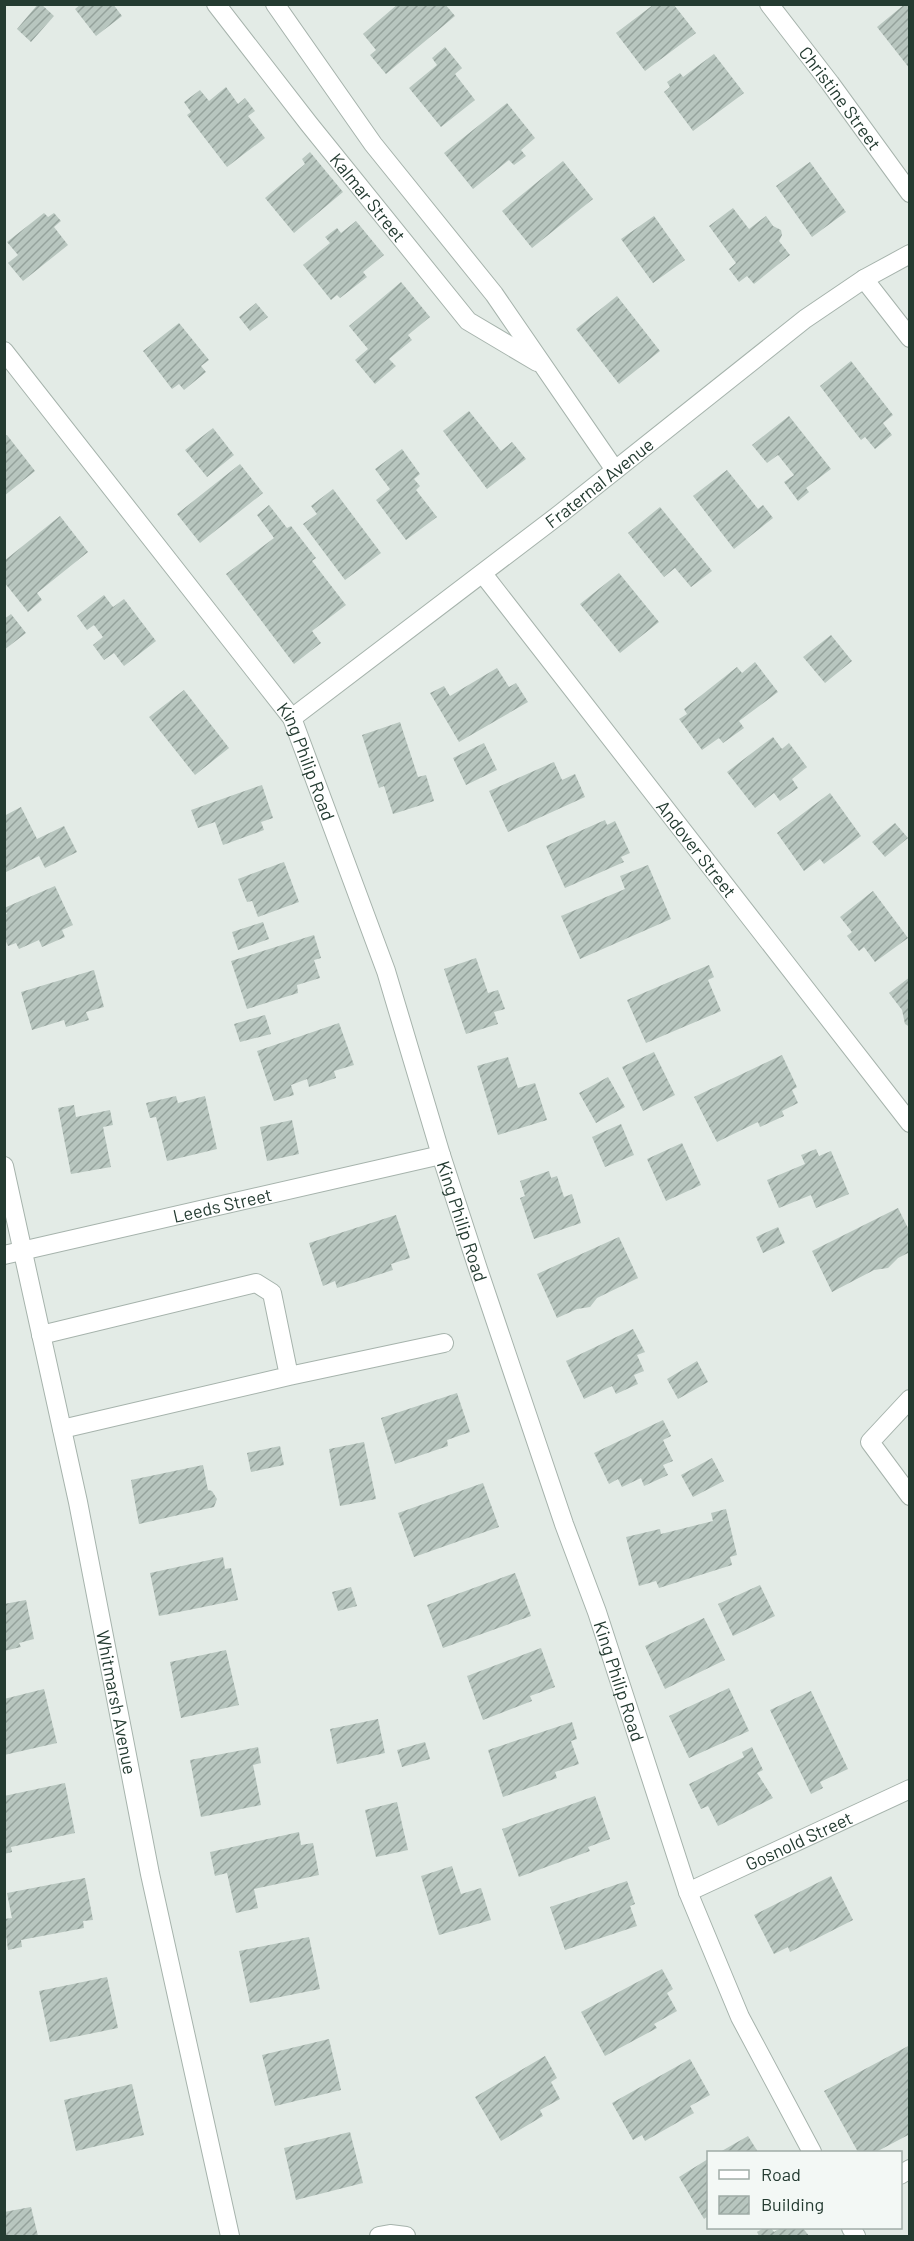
<svg xmlns="http://www.w3.org/2000/svg" width="914" height="2241" font-family="Barlow,sans-serif">
<style>
.building{fill:url(#building-hatch)}
.lines{fill:none;stroke-linecap:round;stroke-linejoin:round}
.lane-casing{stroke:#a6b3ac;stroke-width:20}
.street-casing{stroke:#a6b3ac;stroke-width:20}
.lane{stroke:#fff;stroke-width:18}
.street{stroke:#fff;stroke-width:18}
.labels{text-anchor:middle;dominant-baseline:central;stroke-width:4.5;stroke-linejoin:round;paint-order:stroke}
.street-label{font-size:18px;fill:#243b31;stroke:#f3f8f5}
</style>
<defs>
<pattern id="building-hatch" width="6" height="6" patternUnits="userSpaceOnUse" patternTransform="scale(1.5)"><rect width="6" height="6" fill="#b8c6bf"/><path d="M-1 1l2-2M0 6l6-6M5 7l2-2" fill="none" stroke="#95a29c"/></pattern>
</defs>
<rect width="100%" height="100%" fill="#e3ebe6"/>
<path class="building" d="M38 4H41L54 16 31 42 17 29Z
M81 4H113L122 16 96 36 75 9Z
M398 4H445L455 16 386 74 370 55 376 50 363 34Z
M905 4H910V69L877 27Z
M653 5H674L696 33 645 71 616 33Z
M445 47 462 68 455 74 475 100 441 127 409 88 437 65 432 58Z
M714 54 744 93 693 131 664 92 670 87 667 82 680 73 683 77Z
M226 87 238 104 245 98 255 111 248 116 265 138 227 167 187 115 191 112 184 102 200 90 209 101Z
M507 103 535 138 521 150 526 156 514 165 509 160 473 189 444 153Z
M310 152 343 192 294 233 265 198 305 164 302 159Z
M563 161 593 199 532 248 502 211Z
M810 162 846 212 812 237 776 186Z
M733 208 749 229 766 216 773 226 781 230 782 235 779 241 790 255 754 284 747 276 739 282 729 269 736 263 709 226Z
M44 213 48 217 54 213 61 221 54 227 68 245 23 281 8 263 18 255 7 242Z
M654 216 685 260 653 283 621 239Z
M356 221 384 255 363 272 367 277 340 298 337 295 331 300 303 265 330 243 325 237 337 228 341 233Z
M401 282 430 317 408 335 412 340 389 359 396 366 375 384 355 360 368 349 349 326Z
M617 296 660 351 619 384 576 329Z
M256 303 268 317 250 331 239 317Z
M179 323 209 360 201 366 206 372 184 390 179 384 172 389 143 351Z
M851 361 893 415 883 423 892 435 875 449 865 437 861 440 820 386Z
M469 411 501 451 512 442 526 459 487 489 443 431Z
M789 416 831 469 806 488 809 492 798 501 784 482 794 475 778 455 767 463 752 445Z
M213 428 234 455 207 477 185 450Z
M7 435 35 471 4 496V437Z
M402 449 420 474 414 479 420 486 416 490 437 517 406 540 376 500 390 489 375 469Z
M240 464 263 493 200 543 177 514Z
M727 470 758 509 763 505 773 518 734 549 693 496Z
M333 489 381 553 345 580 303 524 317 514 311 506Z
M269 505 287 528 291 526 316 558 312 561 346 605 312 631 321 643 294 664 226 574 274 538 257 515Z
M660 507 712 571 691 587 675 568 664 577 628 533Z
M60 516 88 552 37 593 42 600 28 612 4 582V561Z
M619 573 659 622 620 653 580 604Z
M104 595 113 607 124 599 156 641 124 666 114 653 104 660 93 645 103 637 94 625 87 630 77 616Z
M11 614 26 633 4 650V619Z
M831 635 852 661 825 683 803 657Z
M755 662 778 692 739 721 744 728 723 743 719 738 702 750 679 719 687 714 684 709 737 667 742 673Z
M497 668 509 687 516 683 528 702 459 742 430 693 444 686 450 696Z
M184 690 229 748 195 775 149 717Z
M400 722 418 777 426 775 434 801 393 814 384 786 379 788 362 735Z
M773 737 782 749 789 743 807 767 792 779 798 788 780 801 774 793 755 808 727 772Z
M484 743 497 770 466 785 453 758Z
M554 762 562 780 575 774 585 797 508 832 489 791Z
M262 785 273 818 261 822 264 830 223 845 215 822 198 828 191 810Z
M830 793 861 836 824 864 820 859 804 871 777 833Z
M21 807 37 839 64 826 77 852 45 868 39 856 4 873V816Z
M605 820 607 825 615 821 630 853 621 857 624 862 565 888 546 846Z
M895 823 908 838 885 857 872 842Z
M284 862 299 902 258 917 252 901 247 902 238 879Z
M648 865 671 919 580 959 561 916 625 889 620 876Z
M55 886 73 925 62 930 65 937 42 947 39 940 19 949 16 943 8 946 4 937V915L7 914 4 908Z
M873 891 908 938 875 962 864 947 859 951 847 936 852 932 840 917Z
M263 922 269 939 238 950 232 932Z
M314 935 321 958 314 960 320 978 297 985 298 993 247 1009 231 961Z
M476 958 488 993 498 990 505 1009 494 1012 498 1024 466 1034 444 969Z
M709 965 714 977 708 980 721 1011 646 1043 627 1000Z
M94 970 104 1007 86 1012 89 1020 66 1027 64 1020 32 1030 21 992Z
M910 977V1027L905 1024 902 1010 889 993Z
M265 1015 271 1034 240 1042 234 1024Z
M339 1023 354 1065 334 1071 336 1078 309 1087 307 1079 291 1085 294 1095 274 1101 257 1051Z
M654 1052 675 1095 643 1111 622 1067Z
M782 1055 797 1087 792 1090 798 1103 782 1111 784 1116 760 1127 758 1122 717 1142 694 1097Z
M508 1057 518 1088 535 1083 547 1120 498 1135 477 1066Z
M608 1077 625 1107 596 1123 579 1093Z
M176 1096 178 1103 205 1096 217 1149 167 1161 156 1117 150 1118 146 1103Z
M74 1105 76 1117 110 1110 113 1125 103 1127 111 1167 71 1174 58 1108Z
M292 1120 299 1154 267 1161 260 1127Z
M621 1124 634 1155 605 1167 592 1137Z
M682 1143 701 1185 666 1201 647 1159Z
M816 1149 819 1156 831 1151 849 1194 816 1208 811 1195 779 1208 767 1180 805 1164 801 1155Z
M549 1171 551 1178 557 1176 564 1197 572 1194 581 1223 534 1239 520 1198 525 1196 520 1181Z
M898 1208 910 1232V1252L898 1258 888 1268 874 1270 832 1292 812 1251Z
M396 1215 410 1258 391 1264 393 1270 337 1288 335 1281 323 1286 309 1243Z
M778 1227 785 1243 763 1253 756 1237Z
M619 1237 638 1278 597 1298 590 1307 577 1309 557 1318 537 1274Z
M633 1329 645 1352 637 1355 644 1371 634 1375 638 1384 616 1394 612 1386 584 1399 566 1361Z
M697 1361 708 1382 678 1399 667 1379Z
M457 1393 470 1432 447 1440 448 1446 395 1464 381 1418Z
M663 1420 671 1436 663 1440 673 1461 663 1465 668 1475 644 1486 641 1478 622 1487 618 1479 609 1484 594 1453Z
M364 1442 376 1499 340 1506 329 1449Z
M280 1446 284 1465 251 1472 247 1453Z
M712 1458 724 1481 693 1497 681 1475Z
M203 1465 208 1490 212 1491 217 1499 214 1507 139 1524 131 1480Z
M483 1483 499 1527 414 1557 398 1513Z
M726 1509 737 1555 730 1557 732 1565 659 1588 656 1581 639 1586 626 1537 660 1529 661 1534 713 1521 711 1513Z
M223 1557 225 1569 231 1568 238 1600 159 1616 150 1573Z
M515 1573 531 1616 443 1648 427 1605Z
M760 1585 775 1616 733 1636 718 1604Z
M351 1587 357 1606 338 1611 332 1592Z
M26 1600 34 1639 19 1643 21 1647 4 1651V1604Z
M704 1618 725 1660 665 1689 645 1646Z
M541 1648 555 1687 530 1696 532 1701 483 1720 467 1676Z
M226 1650 239 1705 181 1718 170 1662Z
M729 1688 749 1731 689 1758 669 1716Z
M44 1689 57 1743 4 1755V1699Z
M811 1691 848 1769 820 1782 823 1788 811 1794 770 1710Z
M378 1719 385 1753 337 1764 330 1729Z
M572 1722 577 1739 571 1741 579 1764 555 1772 557 1778 503 1797 488 1750Z
M425 1742 430 1759 402 1767 397 1750Z
M258 1747 261 1763 253 1765 261 1805 201 1817 190 1760Z
M752 1747 763 1770 757 1773 773 1798 718 1826 708 1806 701 1809 689 1784 744 1757 742 1752Z
M65 1783 75 1833 11 1847 12 1852 4 1854V1796Z
M595 1796 610 1839 588 1847 590 1851 519 1877 502 1829Z
M397 1802 408 1850 376 1857 365 1810Z
M299 1832 301 1845 313 1843 319 1875 254 1889 258 1908 236 1913 227 1873 215 1876 210 1852Z
M452 1866 461 1894 481 1888 491 1920 439 1935 421 1876Z
M831 1876 853 1920 790 1952 788 1947 774 1954 754 1915Z
M85 1878 93 1920 83 1921 84 1928 21 1940 22 1947 8 1950 4 1919 12 1918 7 1893Z
M627 1881 635 1904 630 1906 637 1926 565 1950 550 1907Z
M309 1937 320 1989 250 2003 239 1951Z
M662 1969 673 1989 667 1993 677 2011 654 2024 657 2028 605 2056 581 2012Z
M107 1977 118 2028 50 2042 39 1991Z
M329 2039 341 2090 275 2106 262 2055Z
M910 2045V2134L876 2152H858L824 2091Z
M545 2056 557 2078 551 2082 560 2099 540 2110 543 2116 501 2141 475 2097Z
M690 2059 710 2095 690 2106 694 2113 645 2141 642 2135 633 2140 612 2103Z
M132 2084 144 2135 76 2151 64 2100Z
M350 2132 363 2183 296 2200 284 2148Z
M748 2136 758 2152H720Z
M708 2159V2216L704 2219 679 2177Z
M31 2207 38 2236H4V2212Z
M764 2228H771L774 2232 781 2228H803L809 2236H759L757 2232Z"/>
<g class="lines">
<defs>
<path id="lane" d="M41 1335 256 1283 272 1293 289 1376 444 1343
M910 1399 870 1442 910 1496
M62 1429 289 1376
M900 2175 910 2169
M379 2236 390 2234 406 2236"/>
<g id="street">
<path id="s1" d="M216 4 309 124 468 321 537 362"/>
<path d="M275 4 373 144 494 294 615 470"/>
<path id="s2" d="M769 4 830 83 910 193"/>
<path d="M864 279 910 338"/>
<path id="s3" d="M4 351 292 718 386 971 441 1155 478 1269 564 1524 597 1612 688 1892 740 2017 812 2152"/>
<path id="s4" d="M483 574 910 1123"/>
<path id="s5" d="M292 718 560 514 805 319 864 279 910 254"/>
<path id="s6" d="M4 1166 78 1502 150 1874 230 2236"/>
<path id="s7" d="M4 1255 441 1155"/>
<path id="s8" d="M688 1892 910 1789"/>
<path d="M851 2228 856 2236"/>
</g>
</defs>
<use href="#lane" class="lane-casing"/>
<use href="#street" class="street-casing"/>
<use href="#lane" class="lane"/>
<use href="#street" class="street"/>
</g>
<g class="labels">
<g class="street-label">
<text stroke="none"><textPath href="#s2" startOffset="118">Christine Street</textPath></text>
<text stroke="none"><textPath href="#s1" startOffset="246">Kalmar Street</textPath></text>
<text stroke="none"><textPath href="#s5" startOffset="387">Fraternal Avenue</textPath></text>
<text stroke="none"><textPath href="#s3" startOffset="512">King Philip Road</textPath></text>
<text stroke="none"><textPath href="#s4" startOffset="348">Andover Street</textPath></text>
<text stroke="none"><textPath href="#s7" startOffset="224">Leeds Street</textPath></text>
<text stroke="none"><textPath href="#s3" startOffset="998">King Philip Road</textPath></text>
<text stroke="none"><textPath href="#s3" startOffset="1484">King Philip Road</textPath></text>
<text stroke="none"><textPath href="#s6" startOffset="548">Whitmarsh Avenue</textPath></text>
<text stroke="none"><textPath href="#s8" startOffset="122">Gosnold Street</textPath></text>
</g>
</g>
<rect width="914" height="2241" fill="none" stroke="#243b31" stroke-width="12"/>
<rect x="707" y="2151" width="195" height="78" fill="#f3f8f5" stroke="#a0aca7" stroke-width="1.5"/>
<rect x="719" y="2170" width="30" height="9" fill="#ffffff" stroke="#a0aca7" stroke-width="1.5"/>
<text x="761" y="2181" font-size="18" fill="#243b31">Road</text>
<rect x="719" y="2196" width="30" height="18" fill="url(#building-hatch)" stroke="#a0aca7" stroke-width="1.5"/>
<text x="761" y="2211" font-size="18" fill="#243b31">Building</text>
</svg>
